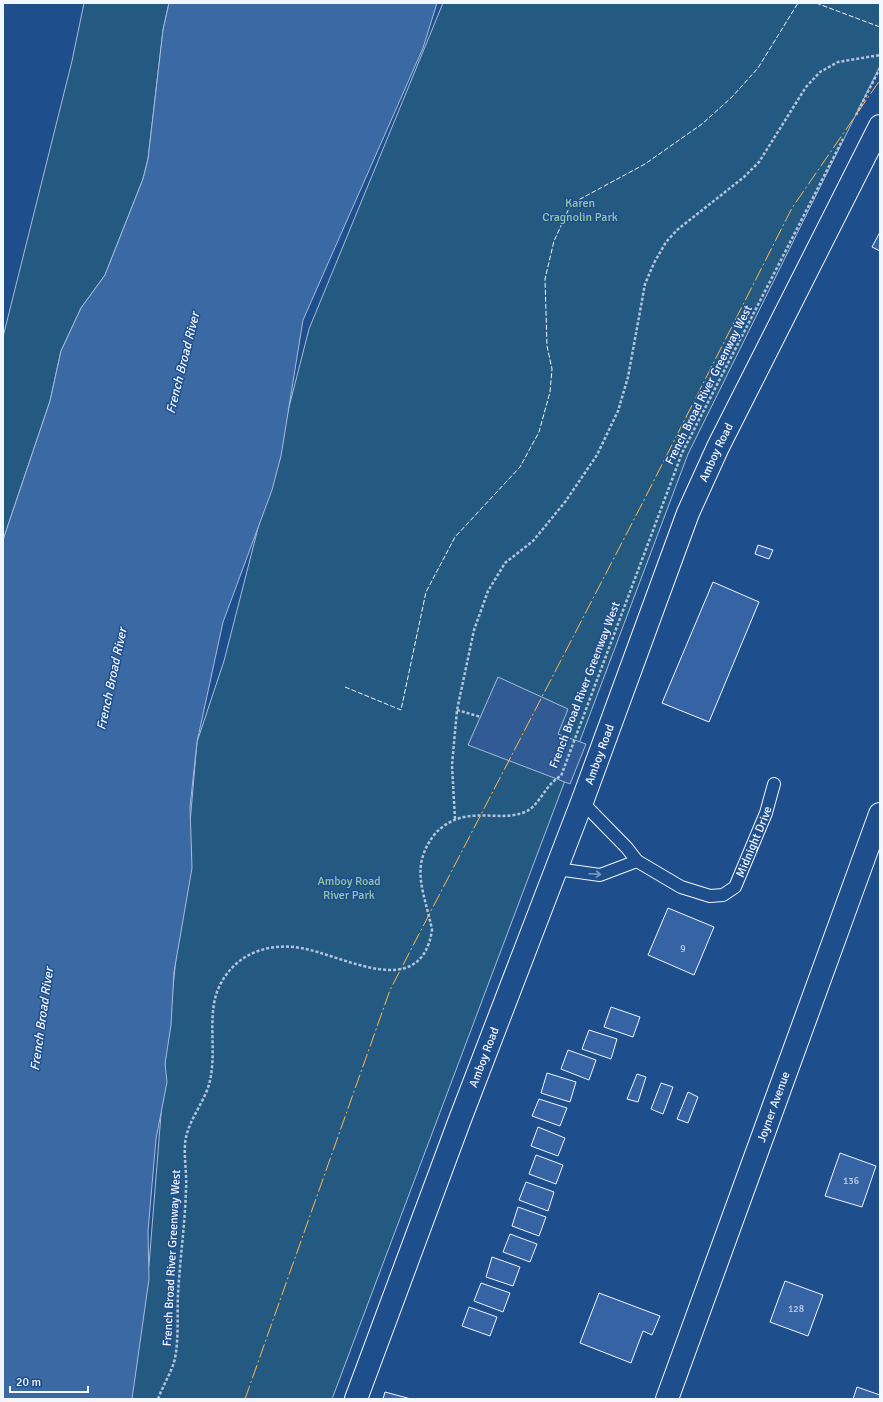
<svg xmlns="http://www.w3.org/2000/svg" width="883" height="1402" font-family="Signika,sans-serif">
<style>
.green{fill:#245a82;stroke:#a8bbd7}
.parking{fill:#305b95;stroke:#a8bbd7}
.water{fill:#3b69a3;stroke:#a8bbd7}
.building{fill:#3563a3;stroke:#f2f6ff}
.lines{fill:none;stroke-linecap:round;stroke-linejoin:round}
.service-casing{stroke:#f2f6ff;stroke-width:14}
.minor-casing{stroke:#f2f6ff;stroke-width:24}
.secondary-casing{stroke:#f2f6ff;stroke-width:24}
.path{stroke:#b3c4dc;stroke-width:2.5;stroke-dasharray:3 2;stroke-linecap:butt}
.service{stroke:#1f4e8c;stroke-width:12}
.minor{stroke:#1f4e8c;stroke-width:22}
.secondary{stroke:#1f4e8c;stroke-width:22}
.fence{stroke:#f2f6ff;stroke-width:1;stroke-dasharray:5 2;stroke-linecap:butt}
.power{stroke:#ffb74d;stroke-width:1;stroke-dasharray:14 3 2 3;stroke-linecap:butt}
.oneway{stroke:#7e9ac0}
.labels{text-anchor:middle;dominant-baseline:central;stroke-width:3;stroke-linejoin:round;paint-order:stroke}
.number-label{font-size:10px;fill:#c3d1e8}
.park-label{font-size:12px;fill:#97c8a6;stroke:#1f4e8c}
.street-label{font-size:12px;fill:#f2f6ff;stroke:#1f4e8c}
.water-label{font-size:13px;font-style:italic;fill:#f2f6ff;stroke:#1f4e8c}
</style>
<rect width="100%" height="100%" fill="#1f4e8c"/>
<path class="green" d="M84 3H169L163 30 148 159 143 179 105 275 81 308 61 351 50 401 3 540V337L72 61Z
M443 3H880V66L688 454 332 1399H124L149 1265 165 1064 190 823 197 742 224 661 309 329Z"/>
<path class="parking" d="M498 677 568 709 558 734 586 744 570 784 468 745Z"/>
<path class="water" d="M169 3H437L423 48 303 320 281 456 272 490 223 622 197 742 190 807 192 868 174 972 171 1025 165 1064 167 1082 156 1139 148 1231 149 1279 132 1399H3V540L50 401 61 351 81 308 105 275 143 179 148 159 163 30Z"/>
<path class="building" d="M880 232V251L872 247Z
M758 545 773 550 769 559 755 554Z
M713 582 759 602 709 722 662 703Z
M668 908 714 927 694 975 648 955Z
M611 1007 640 1017 633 1037 604 1027Z
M589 1030 617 1039 611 1059 582 1049Z
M568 1050 596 1060 589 1080 561 1069Z
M547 1073 576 1082 570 1102 541 1093Z
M637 1074 646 1077 638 1102 627 1099Z
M661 1083 673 1087 663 1114 651 1109Z
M688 1092 698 1097 688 1123 677 1119Z
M539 1099 567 1108 560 1126 532 1116Z
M538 1127 565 1138 558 1156 531 1146Z
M840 1153 876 1166 862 1207 825 1196Z
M536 1155 563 1165 556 1184 529 1174Z
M526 1182 554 1192 548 1211 519 1200Z
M518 1207 546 1217 539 1236 512 1226Z
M510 1234 537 1244 530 1262 503 1252Z
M492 1257 520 1267 513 1286 486 1277Z
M785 1281 823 1295 808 1336 770 1322Z
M481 1283 510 1293 503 1312 474 1301Z
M599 1293 660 1316 652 1335 643 1331 631 1363 580 1343Z
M469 1307 497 1317 490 1336 462 1326Z
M857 1387 880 1395V1399H853Z
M385 1392 411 1399H383Z"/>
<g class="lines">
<defs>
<g id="service">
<path id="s1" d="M637 861 681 887 710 896 723 895 735 887 766 813 774 784"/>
<path d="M557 869 600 875 637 861 627 848 582 802"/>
</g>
<g id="minor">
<path id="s2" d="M667 1399 880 814"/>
</g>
<g id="secondary">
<path id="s3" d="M356 1399 459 1122 582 802 688 513 718 447 880 126"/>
</g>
</defs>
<use href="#service" class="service-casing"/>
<use href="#minor" class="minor-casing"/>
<use href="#secondary" class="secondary-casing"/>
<path class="path" d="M856 115 880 68
M457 710 481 717
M455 819 452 765 457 710 474 630 488 591 505 563 533 541 565 502 597 455 618 411 628 377 645 284 654 263 666 242 677 230 744 177 759 162 806 87 820 72 838 62 880 55
M158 1399C163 1385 172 1372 175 1358 179 1337 177 1315 178 1294 180 1259 185 1224 186 1189 187 1174 184 1159 185 1144 187 1119 208 1100 211 1075 216 1047 207 1013 219 987 234 955 266 942 301 948 343 955 421 1003 432 930 425 893 409 868 434 835 443 824 457 817 471 816 490 814 507 819 525 812 540 806 545 784 561 776L682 453 843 139"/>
<use href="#service" class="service"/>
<use href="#minor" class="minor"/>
<use href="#secondary" class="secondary"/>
<path class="fence" d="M816 3 880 27
M345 687 401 710 426 592 455 537 520 467 539 432 550 392 552 369 547 346 545 279 554 241 571 204 645 164 702 124 732 97 758 68 798 3"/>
<path class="power" d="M245 1399 390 990 643 502 792 208 880 80"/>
</g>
<defs><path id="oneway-shaft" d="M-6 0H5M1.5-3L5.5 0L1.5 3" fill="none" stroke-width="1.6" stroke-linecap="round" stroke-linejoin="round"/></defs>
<use class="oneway" href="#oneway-shaft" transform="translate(595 874) rotate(3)"/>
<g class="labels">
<g class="number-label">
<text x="683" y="949">9</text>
<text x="851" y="1181">136</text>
<text x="796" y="1309">128</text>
</g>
<g class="park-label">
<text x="580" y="203">Karen<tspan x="580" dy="14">Cragnolin Park</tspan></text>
<text x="349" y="881">Amboy Road<tspan x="349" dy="14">River Park</tspan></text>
</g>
<g class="street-label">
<text transform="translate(709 385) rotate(-63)">French Broad River Greenway West</text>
<text stroke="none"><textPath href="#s3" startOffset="1013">Amboy Road</textPath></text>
<text transform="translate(585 685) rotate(-69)">French Broad River Greenway West</text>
<text stroke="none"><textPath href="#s3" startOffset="689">Amboy Road</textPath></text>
<text stroke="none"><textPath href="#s1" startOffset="158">Midnight Drive</textPath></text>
<text stroke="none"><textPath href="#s3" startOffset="365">Amboy Road</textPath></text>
<text stroke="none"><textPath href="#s2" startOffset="311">Joyner Avenue</textPath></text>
<text transform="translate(172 1258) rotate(-87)">French Broad River Greenway West</text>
</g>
<g class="water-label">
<text transform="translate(183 363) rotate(-76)">French Broad River</text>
<text transform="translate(112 679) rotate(-78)">French Broad River</text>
<text transform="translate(42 1019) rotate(-82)">French Broad River</text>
</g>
</g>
<rect width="883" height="1402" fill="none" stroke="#f2f6ff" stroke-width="8"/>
<path d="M10 1386v6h78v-6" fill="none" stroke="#f2f6ff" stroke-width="2"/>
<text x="16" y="1386" font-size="12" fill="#f2f6ff" stroke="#1f4e8c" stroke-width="3" paint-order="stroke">20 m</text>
</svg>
